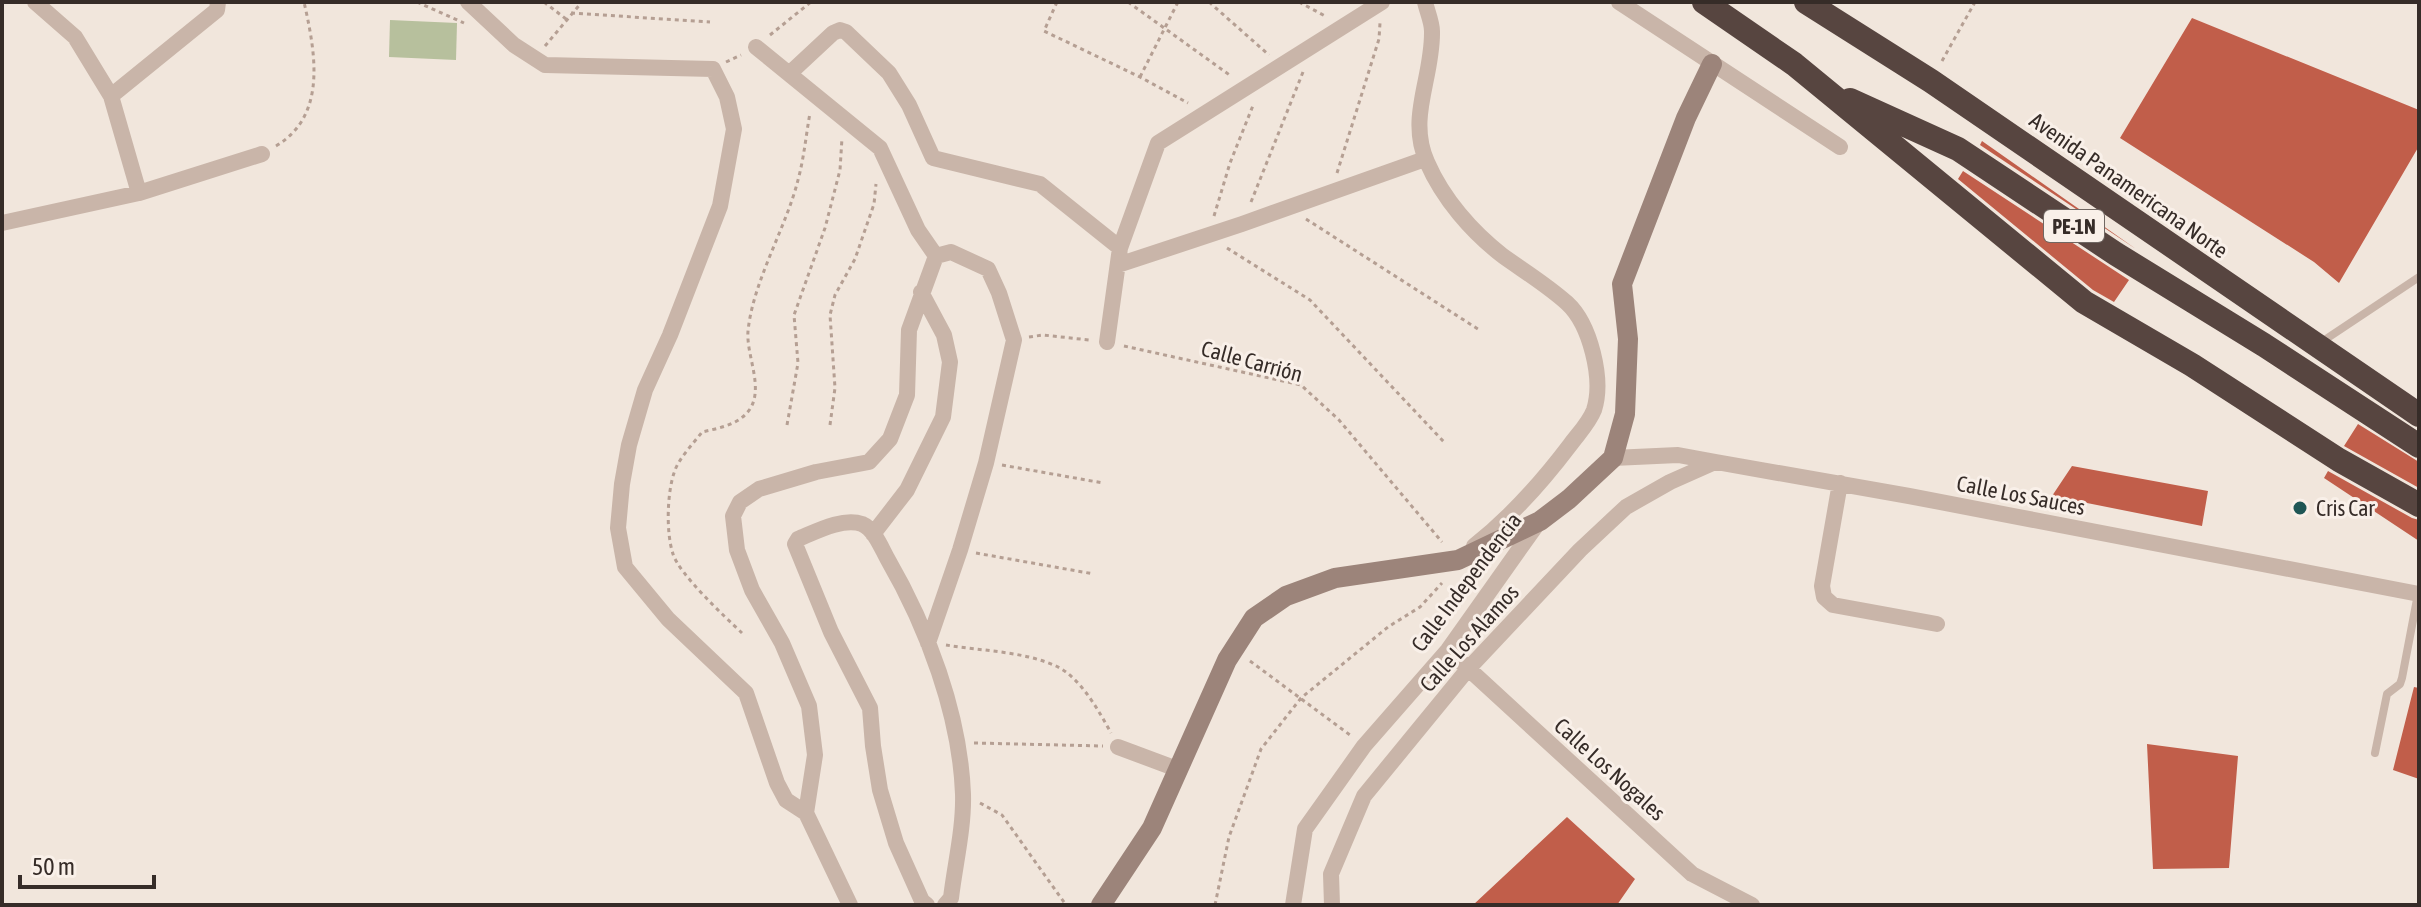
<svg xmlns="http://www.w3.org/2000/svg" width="2421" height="907" font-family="'Asap Condensed',sans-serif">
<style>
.green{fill:#b7c09d}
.building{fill:#c15e4a}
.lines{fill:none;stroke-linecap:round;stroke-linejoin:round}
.path{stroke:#b59f93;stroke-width:3;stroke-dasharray:4 4;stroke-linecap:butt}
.lane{stroke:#c9b5a9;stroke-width:8}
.street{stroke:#c9b5a9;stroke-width:16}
.secondary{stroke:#9c847a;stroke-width:20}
.highway{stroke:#574540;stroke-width:24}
.poi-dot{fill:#1f5655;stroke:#f9f0e9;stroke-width:3}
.labels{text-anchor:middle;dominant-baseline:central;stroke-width:6;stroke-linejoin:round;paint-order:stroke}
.shield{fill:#f9f0e9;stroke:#706762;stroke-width:2}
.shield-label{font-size:20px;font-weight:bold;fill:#362c28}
.street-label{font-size:22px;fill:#362c28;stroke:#f9f0e9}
.poi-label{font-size:22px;fill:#362c28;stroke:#f9f0e9;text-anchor:start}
</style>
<rect width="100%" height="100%" fill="#f1e6dc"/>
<path class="green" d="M390 20 457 23 456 60 389 57Z"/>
<path class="building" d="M2192 18 2419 110V146L2339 283 2314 262 2120 138Z
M1982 141 2136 249 1980 145Z
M1963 171 2129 280 2114 302 2093 290 1958 179Z
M2358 424 2419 462V488L2344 446Z
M2072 466 2208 491 2202 526 2052 496Z
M2328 471 2412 518 2419 520V541L2324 478Z
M2414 687 2419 688V779L2393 770Z
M2147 744 2238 756 2229 868 2153 869Z
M1567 817 1635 879 1617 905H1473Z"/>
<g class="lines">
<path class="path" d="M417 2 464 23
M544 2 566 19
M1057 2 1044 31 1140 77 1188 103
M1128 2 1231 76
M1209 2 1269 55
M1299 2 1327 17
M571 13 710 22
M770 35 811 2
M545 46 582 2
M1942 61 1975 2
M726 62 741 55
M1140 77 1178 2
M276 146C328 115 315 51 304 2
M1337 173 1379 39 1380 23
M1251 202 1303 72
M1214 216 1230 163 1254 103
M1306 219 1481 331
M1227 248 1310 300 1444 442
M1029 337 1043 335 1089 340
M1124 346 1301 385 1339 420 1442 542
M787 425 798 363 794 315 825 228 840 170 842 138
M830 425 835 388 830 315 835 295 855 259 874 204 876 184
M1002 465 1103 483
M976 553 1094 574
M742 633C725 617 679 574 673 554 666 533 667 494 674 473 678 459 693 444 702 432 719 428 739 425 750 409 764 387 746 355 748 331 753 281 786 228 798 180 804 158 806 135 810 113
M946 645C981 651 1023 651 1056 666 1080 677 1099 711 1111 733
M1250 661 1350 735
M974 743 1103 746
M980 803 1002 815 1066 905
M1215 905 1229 837 1261 749 1301 698 1388 627 1420 607 1442 583"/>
<path class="lane" d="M2320 343 2419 277
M2375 753 2387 694 2400 684 2402 678 2418 594"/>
<path class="street" d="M35 2 75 37 111 96 139 193
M468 2 514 45 545 65 713 69 727 97 734 129 720 206 670 335 645 390 629 445 622 484 618 528 625 567 668 619 746 693 777 783 786 800 806 813
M1425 2C1427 11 1432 22 1432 31 1433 78 1407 117 1427 162 1443 199 1472 232 1503 256 1524 271 1547 285 1567 303 1590 324 1604 379 1594 410 1589 423 1578 434 1570 445 1542 482 1511 517 1474 546
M1619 2 1840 147
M756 47 880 148 918 230 936 256
M789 74 833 33 840 30 846 32 889 73 909 105 933 158 1040 184 1120 248
M111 96 217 10 218 2
M2 223 139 193 262 154
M1118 265 1242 224 1425 159
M1107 342 1120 248 1158 143 1382 2
M1613 458 1678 455 1716 462 1909 496 2419 594
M1840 483 1822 586 1824 597 1833 605 1937 624
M873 534 907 490 943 417 950 362 944 335 921 292
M1448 650 1692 874 1752 905
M1118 747 1177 769
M850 905 806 813 815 755 809 706 782 643 752 590 737 550 733 516 740 502 759 489 816 472 869 462 890 439 907 395 909 330 936 256 951 252 988 269 999 293 1014 340 986 463 960 550 928 643
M927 905 922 901 896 843 880 790 873 746 870 708 831 632 795 544 798 539C815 532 843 517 862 524 874 529 881 547 887 558 927 627 960 714 963 794 964 828 955 864 951 898L945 905
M1293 905 1305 829 1364 746 1448 650 1538 523
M1332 905 1331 874 1364 796 1468 669 1580 550 1626 507 1670 482 1715 462"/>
<path class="secondary" d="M1101 905 1152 828 1227 660 1254 618 1286 596 1335 578 1458 560 1540 521 1569 499 1613 458 1625 414 1628 339 1622 284 1686 118 1712 64"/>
<path class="highway" d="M1704 2 1794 64 2084 302 2192 365 2339 460 2419 505
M1806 2 1931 81 2419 415
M1850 100 1958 149 2116 254 2264 345 2419 446"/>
</g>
<circle class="poi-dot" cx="2300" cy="508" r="8"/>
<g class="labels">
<rect class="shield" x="2044" y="210" width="60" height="32" rx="6"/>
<g class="shield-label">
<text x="2074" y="226">PE-1N</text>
</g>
<g class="street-label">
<text transform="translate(2129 185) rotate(35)">Avenida Panamericana Norte</text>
<text transform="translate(1252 361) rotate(15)">Calle Carrión</text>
<text transform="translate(2021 495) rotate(11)">Calle Los Sauces</text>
<text transform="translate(1466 582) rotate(-53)">Calle Independencia</text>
<text transform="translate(1469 638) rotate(-48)">Calle Los Alamos</text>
<text transform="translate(1610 769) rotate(42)">Calle Los Nogales</text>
</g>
<g class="poi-label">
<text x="2316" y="508">Cris Car</text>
</g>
</g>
<rect width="2421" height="907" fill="none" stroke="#362c28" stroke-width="8"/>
<path d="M20 875v12h134v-12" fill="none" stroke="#362c28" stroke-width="4"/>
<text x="32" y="875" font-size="24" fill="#362c28" stroke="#f9f0e9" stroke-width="6" paint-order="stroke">50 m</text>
</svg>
